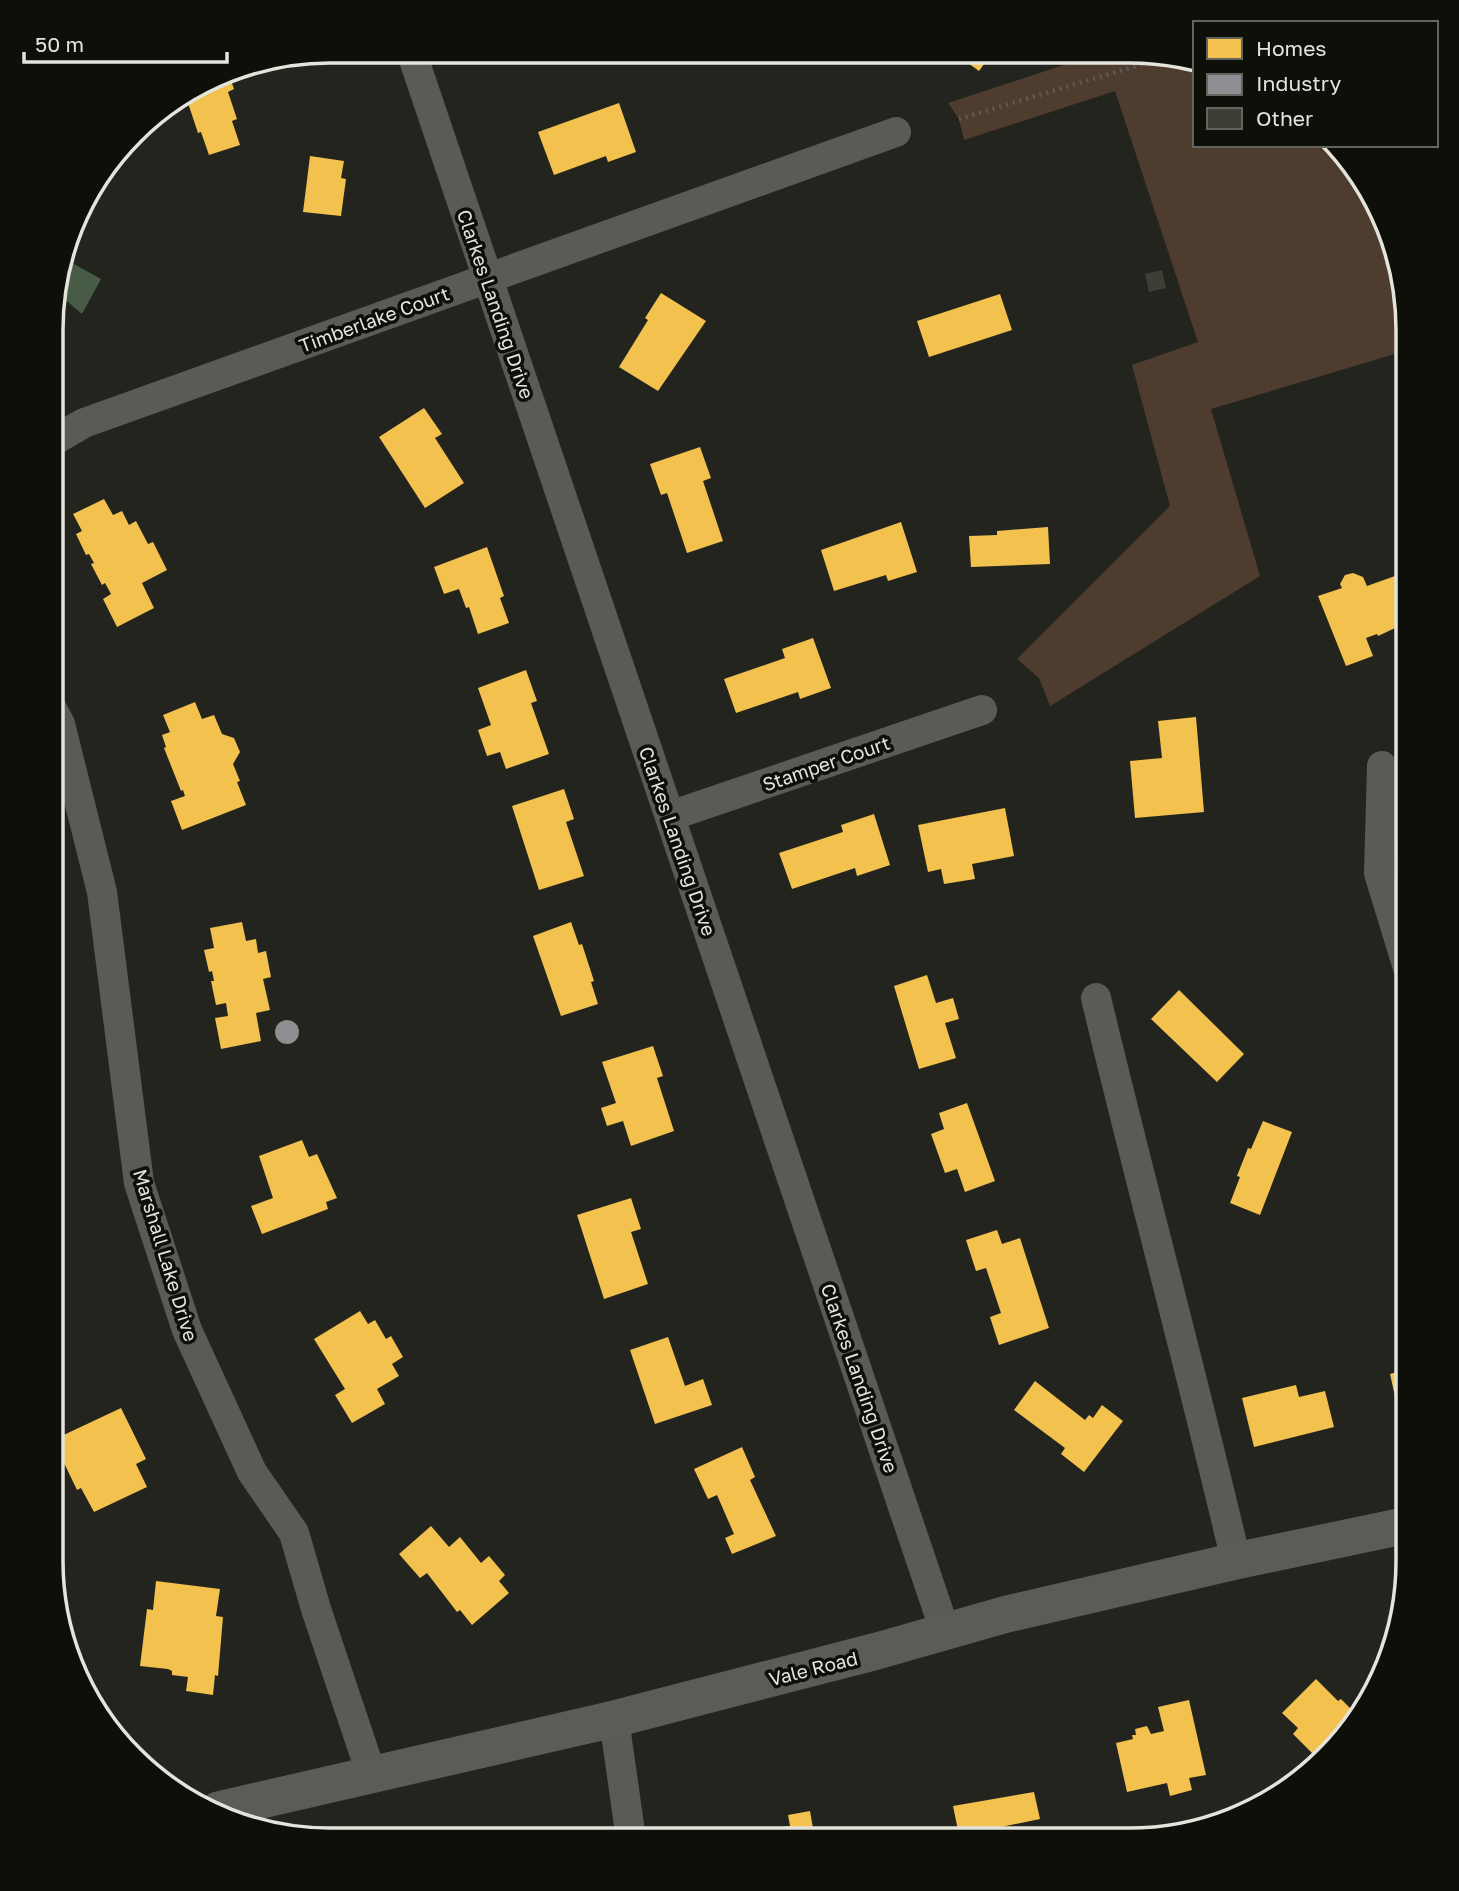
<svg xmlns="http://www.w3.org/2000/svg" width="1459" height="1891" font-family="'Golos Text',sans-serif">
<style>
.green{fill:#4e3d2f}
.water{fill:#475b46}
.homes{fill:#f2c14e}
.industry{fill:#8d8d92}
.lines{fill:none;stroke-linecap:round;stroke-linejoin:round}
.stream{stroke:#475b46;stroke-width:8}
.building{fill:#3d3e36}
.path{stroke:#5c5c5a;stroke-width:4.5;stroke-dasharray:2 5;stroke-linecap:butt}
.minor{stroke:#5b5a57;stroke-width:30}
.major{stroke:#5b5b57;stroke-width:37}
.labels{text-anchor:middle;dominant-baseline:central;stroke-width:7;stroke-linejoin:round;paint-order:stroke}
.street-label{font-size:19px;fill:#e4e4dd;stroke:#0f0f0a}
.rim{fill:none;stroke:#e4e4dd;stroke-width:3.5}
</style>
<rect width="100%" height="100%" fill="#24241f"/>
<path class="green" d="M1100 53H1166L1195 61V145H1329L1379 206 1408 329V350L1211 409 1260 576 1050 706 1039 678 1017 659 1170 506 1132 365 1198 342 1115 91 964 140 959 119 948 103Z"/>
<path class="water" d="M65 259 101 279 82 314 54 290Z"/>
<path class="homes" d="M675 52H703V53L678 60Z
M954 53H992L979 71Z
M228 72 234 89 228 92 237 119 232 121 240 145 209 155 201 132 198 133 186 97Z
M619 103 636 152 608 162 606 156 554 175 538 132Z
M310 156 344 161 341 178 346 179 341 216 303 212Z
M661 293 706 321 658 391 619 367 648 320 645 318Z
M1000 294 1012 330 929 357 917 321Z
M424 408 442 434 435 438 464 483 425 508 379 437Z
M700 447 711 478 703 481 723 541 687 553 667 493 661 495 650 464Z
M104 499 113 515 122 511 129 525 136 521 148 544 153 542 167 570 142 583 154 608 117 627 103 599 111 594 105 583 102 585 91 564 94 563 89 554 86 555 76 534 82 531 73 514Z
M901 522 917 572 888 581 886 575 834 591 821 550Z
M1048 527 1050 564 971 567 969 536 997 535V531Z
M487 547 504 596 500 598 509 623 478 634 469 607 466 608 459 589 444 594 434 567Z
M1353 573 1363 577 1367 586 1395 576 1408 611V622L1378 636 1377 634 1366 638 1373 656 1346 666 1318 596 1342 588 1340 584 1345 575Z
M813 638 831 688 800 699 798 692 736 713 724 679 785 658 782 649Z
M526 670 537 701 531 703 549 754 506 769 500 752 487 756 478 730 491 725 478 688Z
M195 702 202 719 214 715 222 734 234 738 240 752 233 764 240 781 237 782 246 805 182 830 171 801 185 796 183 790 181 791 164 748 166 747 162 735 170 732 163 715Z
M1196 717 1204 812 1135 818 1130 761 1162 758 1158 721Z
M564 789 574 819 566 822 584 876 539 890 512 806Z
M1005 808 1014 856 972 864 975 879 944 884 941 869 928 872 918 825Z
M874 814 890 865 857 876 855 868 792 889 779 853 843 832 841 825Z
M242 922 246 941 256 939 258 953 266 951 271 977 263 979 270 1010 256 1013 261 1041 221 1049 215 1018 228 1016 226 1003 216 1005 211 981H214L212 971 209 972 204 950 214 948 210 928Z
M571 922 579 945 582 944 594 981 591 982 598 1004 561 1016 533 936Z
M927 975 936 1003 953 998 959 1019 945 1023 956 1058 919 1069 894 986Z
M1179 990 1244 1054 1217 1082 1151 1019Z
M653 1046 663 1076 657 1078 674 1131 631 1146 623 1121 607 1126 601 1108 616 1103 602 1062Z
M967 1103 995 1181 965 1192 957 1169 945 1173 931 1134 944 1129 939 1113Z
M1263 1121 1292 1132 1260 1215 1230 1203 1240 1177 1237 1176 1248 1148 1251 1149Z
M302 1140 309 1157 317 1154 337 1198 326 1202 328 1209 262 1234 251 1206 273 1198 259 1156Z
M631 1198 641 1229 631 1232 648 1284 604 1299 577 1215Z
M997 1230 1002 1244 1020 1238 1049 1328 999 1345 990 1317 1001 1313 986 1268 976 1271 966 1240Z
M360 1311 368 1324 375 1320 386 1339 391 1336 403 1357 392 1364 399 1376 377 1389 385 1404 352 1423 335 1395 345 1389 314 1339Z
M668 1337 685 1386 703 1379 712 1405 655 1424 630 1350Z
M1408 1369V1407L1398 1410 1390 1374Z
M1035 1381 1085 1420 1089 1415 1093 1418 1102 1405 1123 1421 1084 1472 1061 1454 1065 1448 1014 1410Z
M1296 1385 1299 1397 1325 1391 1334 1427 1254 1447 1242 1398Z
M121 1408 146 1459 136 1464 147 1487 94 1512 81 1488 77 1490 53 1440Z
M742 1447 755 1477 750 1480 776 1536 732 1554 725 1538 734 1534 717 1495 708 1499 694 1469Z
M431 1526 449 1547 460 1537 481 1563 489 1556 505 1575 499 1581 509 1593 472 1625 460 1610 457 1612 427 1573 420 1578 399 1554Z
M156 1581 220 1589 216 1616 223 1617 218 1676 215 1675 213 1695 186 1691 188 1677 172 1675V1671L168 1669 140 1666 147 1609 153 1610Z
M1316 1679 1338 1701 1341 1699 1354 1712 1366 1700 1368 1702 1361 1716 1314 1771 1307 1764 1315 1756 1293 1734 1298 1728 1282 1713Z
M1189 1700 1206 1775 1189 1778 1192 1790 1170 1796 1167 1783 1127 1792 1116 1743 1133 1739 1132 1735H1136L1135 1729 1147 1726 1151 1734 1164 1731 1158 1707Z
M1034 1792 1040 1819 986 1830 988 1840H960L953 1806Z
M810 1811 814 1834 829 1831 830 1839H758V1831L790 1826 788 1815Z"/>
<path class="industry" d="M275 1032a12 12 0 1 1 24 0a12 12 0 1 1-24 0Z"/>
<g class="lines">
<path class="stream" d="M1348 168C1351 176 1357 179 1361 186 1370 200 1370 214 1384 225"/>
</g>
<path class="building" d="M1162 270 1166 288 1149 292 1145 274Z"/>
<g class="lines">
<path class="path" d="M959 119 1173 55"/>
<path class="minor" d="M411 51 945 1631
M53 441 84 423 896 132
M52 709 60 724 102 892 139 1183 187 1330 252 1472 294 1533 316 1609 371 1773
M1382 766 1379 873 1408 968
M670 816 982 710
M1096 998C1141 1186 1192 1373 1236 1561
M614 1719 631 1839"/>
<path class="major" d="M218 1810 614 1719 877 1651 1007 1614 1236 1561 1408 1525"/>
</g>
<g class="labels">
<g class="street-label">
<text transform="translate(496 304) rotate(71)">Clarkes Landing Drive</text>
<text transform="translate(374 319) rotate(-20)">Timberlake Court</text>
<text transform="translate(826 763) rotate(-19)">Stamper Court</text>
<text transform="translate(678 841) rotate(71)">Clarkes Landing Drive</text>
<text transform="translate(166 1255) rotate(73)">Marshall Lake Drive</text>
<text transform="translate(860 1378) rotate(71)">Clarkes Landing Drive</text>
<text transform="translate(813 1668) rotate(-14)">Vale Road</text>
</g>
</g>
<path d="M0 0H1459V1891H0ZM330 63H1129A267 267 0 0 1 1396 330V1561A267 267 0 0 1 1129 1828H330A267 267 0 0 1 63 1561V330A267 267 0 0 1 330 63Z" fill="#0f0f0a" fill-rule="evenodd"/>
<path class="rim" d="M330 63H1129A267 267 0 0 1 1396 330V1561A267 267 0 0 1 1129 1828H330A267 267 0 0 1 63 1561V330A267 267 0 0 1 330 63Z"/>
<rect x="1193" y="21" width="245" height="126" fill="#0f0f0a" stroke="#64645e" stroke-width="2"/>
<rect x="1207" y="38" width="35" height="21" fill="#f2c14e" stroke="#64645e" stroke-width="2"/>
<text x="1256" y="56" font-size="21" fill="#e4e4dd">Homes</text>
<rect x="1207" y="74" width="35" height="21" fill="#8d8d92" stroke="#64645e" stroke-width="2"/>
<text x="1256" y="91" font-size="21" fill="#e4e4dd">Industry</text>
<rect x="1207" y="108" width="35" height="21" fill="#3d3e36" stroke="#64645e" stroke-width="2"/>
<text x="1256" y="126" font-size="21" fill="#e4e4dd">Other</text>
<path d="M24 52v10h203v-10" fill="none" stroke="#e4e4dd" stroke-width="3.5"/>
<text x="35" y="52" font-size="21" fill="#e4e4dd" stroke="#0f0f0a" stroke-width="5" paint-order="stroke">50 m</text>
</svg>
